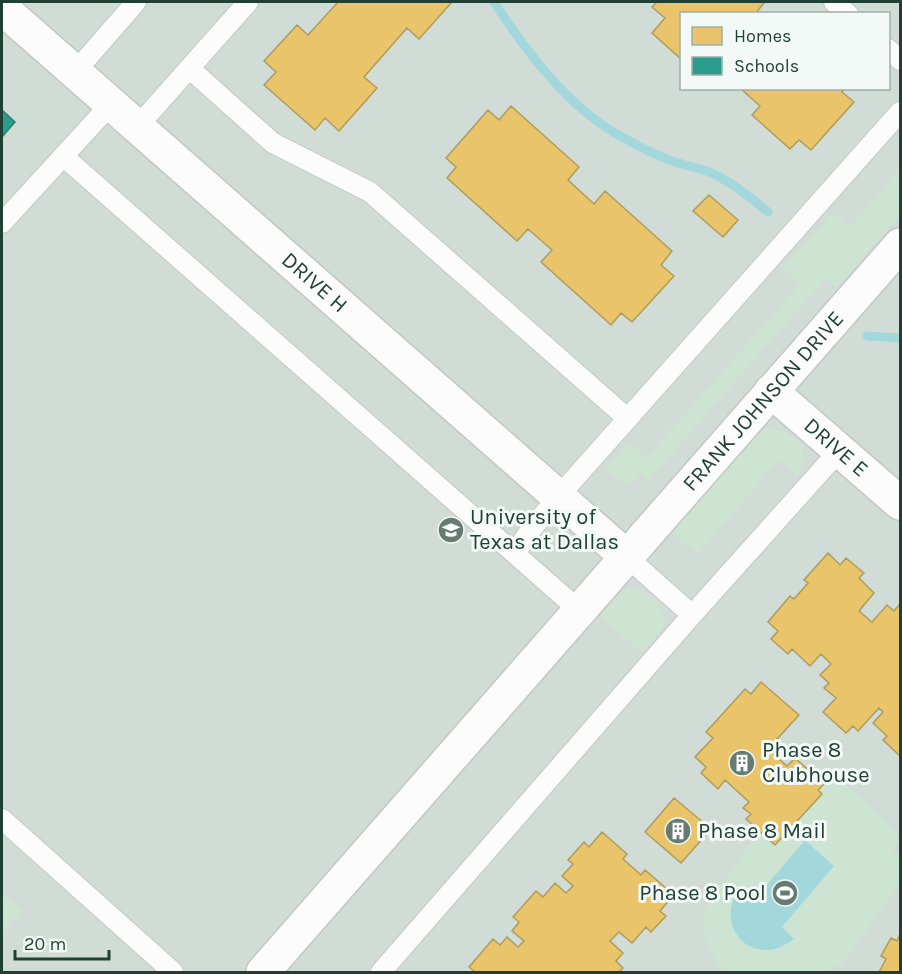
<svg xmlns="http://www.w3.org/2000/svg" width="902" height="974" font-family="Karla,sans-serif">
<style>
.built{fill:#d2dcd7;fill-rule:evenodd}
.green{fill:#cde4d2}
.water{fill:#a2d7db}
.homes{fill:#e9c46a;stroke:#ad9c5a;stroke-width:1.5}
.schools{fill:#2a9d8f;stroke:#278174;stroke-width:1.5}
.lines{fill:none;stroke-linecap:round;stroke-linejoin:round}
.stream{stroke:#a2d7db;stroke-width:9}
.lane-casing{stroke:#c2c7c4;stroke-width:22}
.street-casing{stroke:#c2c7c4;stroke-width:36}
.lane{stroke:#fbfcfb;stroke-width:20}
.street{stroke:#fbfcfb;stroke-width:33}
.labels{text-anchor:middle;dominant-baseline:central;stroke-width:6;stroke-linejoin:round;paint-order:stroke}
.street-label{font-size:22px;fill:#214035;stroke:#f3f9f6}
.poi-label{font-size:22px;fill:#214035;stroke:#f3f9f6;text-anchor:start}
</style>
<rect width="100%" height="100%" fill="#e5eae7"/>
<path class="built" d="M2 2H900V972H2ZM682 14H888V88H682Z"/>
<path class="green" d="M900 170V215L837 287 825 279 648 481 640 475C626 489 619 482 606 470L629 443 647 458 800 284 783 268 833 213 850 227Z
M774 429C780 431 788 432 792 436 804 445 807 463 797 475L779 460 697 554 671 532 754 437 762 431Z
M628 588C637 588 644 593 650 598 679 620 660 632 642 652L600 616 622 591Z
M832 772 897 831 898 841 891 849 900 856V883L842 964 822 972H730L718 964 705 940 703 913 742 855 760 832 775 845 821 794 818 790Z
M2 893 22 911 2 935Z"/>
<path class="water" d="M805 840 834 866 782 927 794 939C786 944 778 950 768 950 735 951 720 915 739 890L753 901Z"/>
<path class="homes" d="M338 2H452L419 39 407 28 364 77 377 88 339 131 325 118 315 130 264 85 276 72 264 61 297 25 308 35Z
M657 2H762L764 3 755 14H682V60L652 33 665 18 652 7Z
M740 88H845L842 92 854 102 811 150 799 140 790 149 752 115 760 106Z
M511 106 579 167 568 180 594 204 605 191 672 251 661 265 674 276 632 322 621 313 611 325 541 262 552 250 528 229 517 241 447 178 456 167 446 158 488 110 499 120Z
M709 195 738 220 723 237 693 211Z
M828 553 840 565 846 558 864 573 859 578 874 593 859 611 872 622 887 605 894 611 899 605 900 607V756L883 740 887 736 873 723 883 712 879 708 858 731 853 726 846 733 823 712 836 698 824 688 829 683 820 675 831 664 821 654 810 666 792 649 788 654 771 639 778 631 768 622 790 596 794 599 808 583 804 580Z
M761 682 799 715 768 749 787 766 795 758 824 784 818 790 822 794 775 845 746 819 751 814 743 808 749 802 725 780 718 789 701 773 706 767 695 757 713 738 706 732 717 720 745 689 751 694Z
M674 798 711 829 681 863 645 832Z
M602 832 627 854 623 859 641 875 645 870 674 895 660 911 666 916 651 932 646 927 632 943 619 932 610 941 623 953 616 961 623 968 619 972H475L469 967 493 939 500 945 507 937 518 947 524 941 512 931 519 922 513 917 536 891 543 897 555 883 566 893 573 886 562 876 573 864 568 860 584 842 589 847Z
M900 934V972H879L886 959 881 956 891 938 897 941Z"/>
<path class="schools" d="M2 110 15 122 2 137Z"/>
<g class="lines">
<path class="stream" d="M494 2C526 51 568 108 622 137 638 146 655 155 672 161 683 165 695 167 707 171 729 180 750 197 768 212
M867 336 900 338"/>
<defs>
<path id="lane" d="M834 2 848 14
M888 49 900 60
M189 68 273 143 370 192 628 419
M75 72 136 2
M137 127 248 2
M63 156 581 612
M2 223 111 104
M515 554 529 532 558 497 900 112
M627 557 692 615
M2 819 173 972
M381 972 692 615 840 450"/>
<g id="street">
<path id="s1" d="M2 8 627 557"/>
<path id="s2" d="M771 391 900 503"/>
<path id="s3" d="M263 972 900 245"/>
</g>
</defs>
<use href="#lane" class="lane-casing"/>
<use href="#street" class="street-casing"/>
<use href="#lane" class="lane"/>
<use href="#street" class="street"/>
</g>
<defs>
<symbol id="university-disc" viewBox="-11 -11 22 22"><circle r="9.5" fill="#667c73" stroke="#f3f9f6"/><path d="M0-5L7-2L0 1L-7-2ZM-4 1L0 2.5L4 1V4Q0 6-4 4Z" fill="#fff"/></symbol>
<symbol id="building-disc" viewBox="-11 -11 22 22"><circle r="9.5" fill="#667c73" stroke="#f3f9f6"/><path d="M-4-6H4V6H1V3H-1V6H-4ZM-2.5-4.3h1.7v1.8h-1.7ZM.8-4.3h1.7v1.8H.8ZM-2.5-1h1.7V.8h-1.7ZM.8-1h1.7V.8H.8Z" fill="#fff"/></symbol>
<symbol id="stadium-disc" viewBox="-11 -11 22 22"><circle r="9.5" fill="#667c73" stroke="#f3f9f6"/><path d="M0-5a6.5 5 0 1 0 0 10a6.5 5 0 1 0 0-10ZM-3.5-1.8h7v3.6h-7Z" fill="#fff"/></symbol>
</defs>
<g fill-rule="evenodd">
<use href="#university-disc" x="436" y="515" width="30" height="30"/>
<use href="#building-disc" x="727" y="748" width="30" height="30"/>
<use href="#building-disc" x="663" y="816" width="30" height="30"/>
<use href="#stadium-disc" x="770" y="878" width="30" height="30"/>
</g>
<g class="labels">
<g class="street-label">
<text stroke="none"><textPath href="#s1" startOffset="416">DRIVE H</textPath></text>
<text stroke="none"><textPath href="#s3" startOffset="759">FRANK JOHNSON DRIVE</textPath></text>
<text stroke="none"><textPath href="#s2" startOffset="86">DRIVE E</textPath></text>
</g>
<g class="poi-label">
<text x="470" y="517">University of<tspan x="470" dy="25">Texas at Dallas</tspan></text>
<text x="762" y="750">Phase 8<tspan x="762" dy="25">Clubhouse</tspan></text>
<text x="698" y="831">Phase 8 Mail</text>
<text x="766" y="893" text-anchor="end">Phase 8 Pool</text>
</g>
</g>
<rect width="902" height="974" fill="none" stroke="#214035" stroke-width="6"/>
<rect x="680" y="12" width="210" height="78" fill="#f3f9f6" stroke="#9fafa9" stroke-width="1.5"/>
<rect x="692" y="27" width="30" height="18" fill="#e9c46a" stroke="#9fafa9" stroke-width="1.5"/>
<text x="734" y="42" font-size="18" fill="#214035">Homes</text>
<rect x="692" y="57" width="30" height="18" fill="#2a9d8f" stroke="#9fafa9" stroke-width="1.5"/>
<text x="734" y="72" font-size="18" fill="#214035">Schools</text>
<path d="M15 950v9h94v-9" fill="none" stroke="#214035" stroke-width="3"/>
<text x="24" y="950" font-size="18" fill="#214035" stroke="#f3f9f6" stroke-width="4.5" paint-order="stroke">20 m</text>
</svg>
